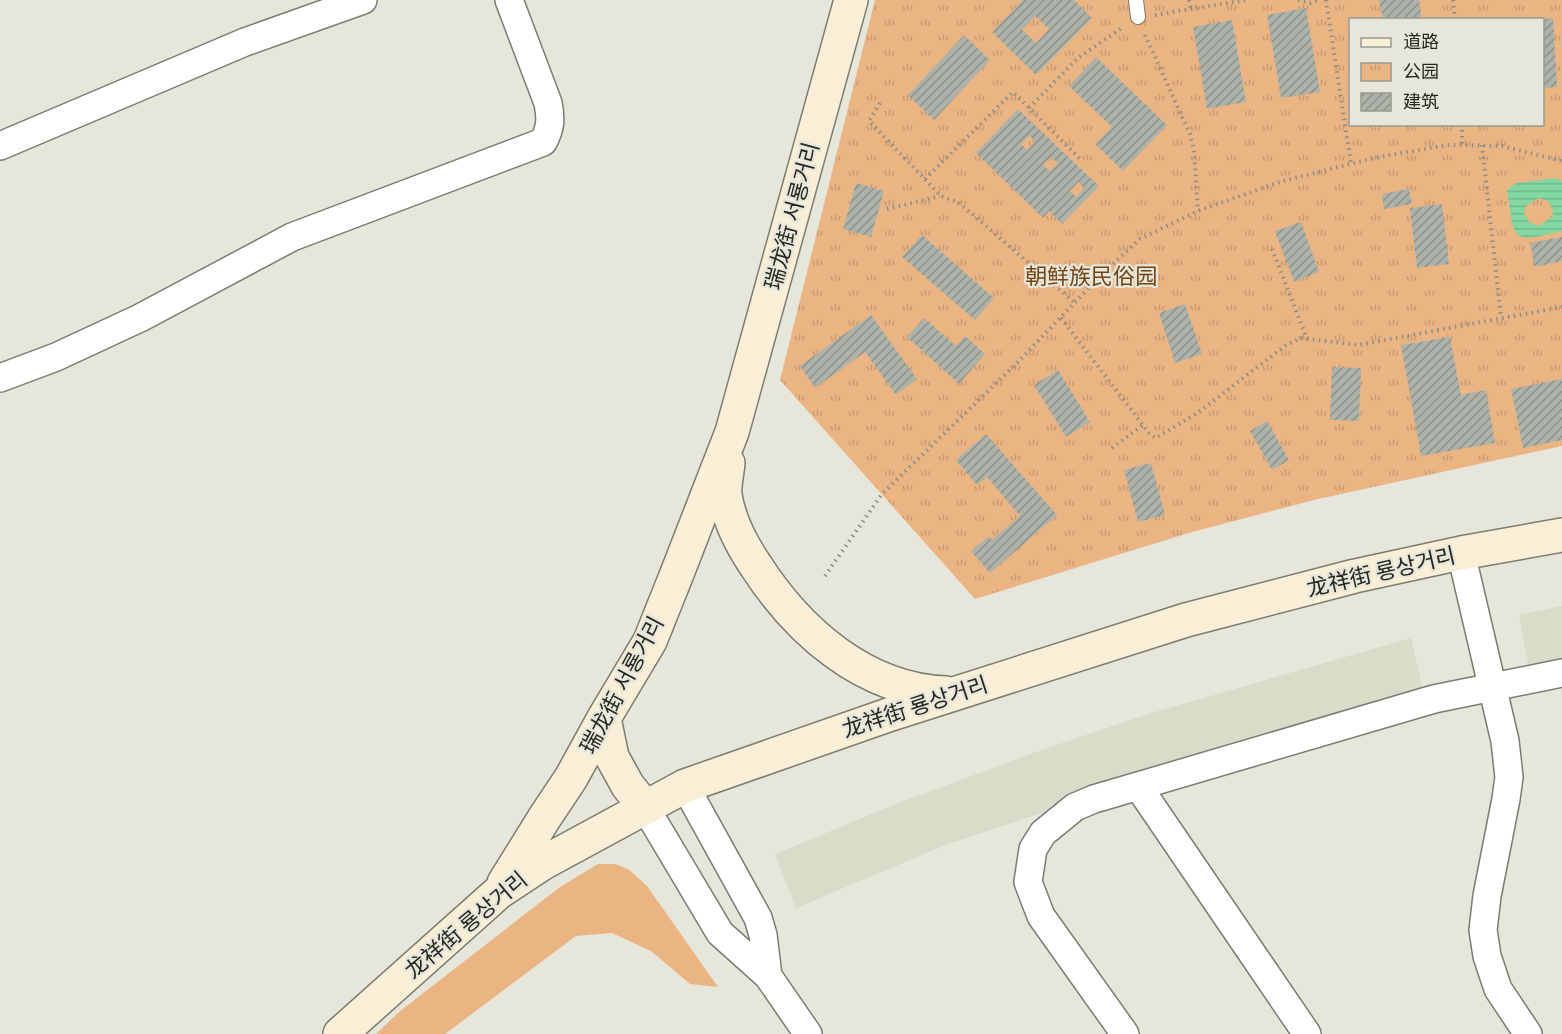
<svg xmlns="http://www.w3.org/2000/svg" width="1562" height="1034" font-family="Signika,'Noto Sans SC','Noto Sans KR',sans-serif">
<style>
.built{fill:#dbdbca}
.grass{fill:#ebb483}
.park{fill:url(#park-tufts);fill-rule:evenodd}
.water{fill:url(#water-rules);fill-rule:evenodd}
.building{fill:url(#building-hatch);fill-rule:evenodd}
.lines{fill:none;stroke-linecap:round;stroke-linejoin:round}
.lane-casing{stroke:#7b7c72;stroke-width:16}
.street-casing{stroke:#7b7c72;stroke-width:30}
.secondary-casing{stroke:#7b7c72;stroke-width:36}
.path{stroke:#8d8d85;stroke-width:4;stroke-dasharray:1.5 4.5;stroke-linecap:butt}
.lane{stroke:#fff;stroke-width:14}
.street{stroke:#fff;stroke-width:27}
.secondary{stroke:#f9eed6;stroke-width:33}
.labels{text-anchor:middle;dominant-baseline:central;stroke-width:4.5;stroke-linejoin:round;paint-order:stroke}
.street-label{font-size:22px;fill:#262622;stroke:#e6e6db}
.park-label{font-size:22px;fill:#724517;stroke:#e6e6db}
</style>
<defs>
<pattern id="park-tufts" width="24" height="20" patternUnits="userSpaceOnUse" patternTransform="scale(1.5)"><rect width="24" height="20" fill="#ebb483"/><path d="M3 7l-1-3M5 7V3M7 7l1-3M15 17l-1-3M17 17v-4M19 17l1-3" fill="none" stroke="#c99b71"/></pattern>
<pattern id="water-rules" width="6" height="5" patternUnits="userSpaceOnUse" patternTransform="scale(1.5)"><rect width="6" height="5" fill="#83d7a1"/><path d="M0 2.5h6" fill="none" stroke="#71b88a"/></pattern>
<pattern id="building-hatch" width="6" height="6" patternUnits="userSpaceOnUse" patternTransform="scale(1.5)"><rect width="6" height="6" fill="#aeb3aa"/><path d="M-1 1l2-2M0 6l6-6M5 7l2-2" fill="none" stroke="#8d918a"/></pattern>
</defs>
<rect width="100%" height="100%" fill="#e6e6db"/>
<path class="built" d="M1562 606V673L1531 680 1519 615Z
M1411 638 1426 704 1288 740 1029 817 948 844 796 908 775 854 896 804 1036 752 1148 714Z"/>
<path class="grass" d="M598 864H615L628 869 647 886 718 987 690 984 651 951 612 933 576 936 445 1034H376L399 1012 560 887Z"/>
<path class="park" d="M875 0H1562V446L1318 499 1192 532 975 599 780 380ZM1350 20H1542V124H1350Z"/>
<path class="water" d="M1555 178 1562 181V231C1509 244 1515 241 1507 190L1516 183ZM1538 198 1548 201 1552 208 1553 216 1539 226 1529 222 1524 213 1526 206Z"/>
<path class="building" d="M1023 0H1074L1092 18 1036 75 992 32ZM1035 16 1049 29 1036 43 1022 30Z
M1379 0H1419L1422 20H1383Z
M1306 8 1320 92 1281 98 1267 15Z
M1553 18 1557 87 1542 88V19Z
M1232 20 1246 102 1207 109 1193 27Z
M964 35 990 60 934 120 908 95Z
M1096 57 1167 125 1123 171 1095 144 1112 127 1069 86Z
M1018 109 1099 186 1062 224 1049 211 1043 218 976 153ZM1029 136 1035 141 1027 150 1021 144ZM1051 157 1058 163 1050 171 1043 165ZM1078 182 1084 188 1076 197 1070 191Z
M856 183 884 191 871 237 843 229Z
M1409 189 1412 204 1384 209 1382 194Z
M1442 204 1449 264 1417 268 1410 208Z
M1301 222 1319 272 1294 282 1275 231Z
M922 235 994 298 975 320 902 257Z
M1562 237V261L1535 267 1530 243Z
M1185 304 1202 354 1175 363 1159 313Z
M871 315 917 379 896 395 865 352 815 388 800 366Z
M924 318 956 346 965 336 985 354 959 384 907 337Z
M1450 337 1461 395 1486 390 1495 443 1421 456 1401 345Z
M1332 367 1361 368 1359 421 1330 420Z
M1058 370 1090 422 1066 437 1034 385Z
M1562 379V440L1523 448 1511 389Z
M1267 421 1289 460 1272 470 1250 431Z
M986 434 1057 515 990 573 971 551 989 536 992 540 1020 516 987 477 977 485 956 460Z
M1151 463 1165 515 1138 522 1124 470Z"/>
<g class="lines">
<defs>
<path id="lane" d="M1136 0 1138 17"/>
<path id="street" d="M0 146 245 42 363 0
M0 378 56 357 140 318 292 237 543 142C551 128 551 118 548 103L509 0
M1461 553 1505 741 1509 777 1506 799 1487 896 1483 930 1487 956 1498 989 1528 1034
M685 786 758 918 763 935 768 976
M1138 786 1307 1034
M645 807 720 933 768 976 808 1034
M1125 1034 1041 916 1028 882 1033 849 1043 833 1075 807 1094 799 1434 699 1562 673"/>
<path id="secondary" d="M728 463C727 474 724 485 725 495 729 521 741 544 756 566 798 631 864 690 946 693
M604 718 612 757 628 786 645 807
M504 883 545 817 571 778 604 718 650 641 678 571 732 432 851 0
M340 1034 499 892 543 863 685 786 891 714 1186 620 1355 576 1461 553 1562 535"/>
</defs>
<use href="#lane" class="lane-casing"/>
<use href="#street" class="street-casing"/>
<use href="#secondary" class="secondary-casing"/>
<path class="path" d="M1189 0 1191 9
M1298 0 1310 3 1321 0
M1326 0 1351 164
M1453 0 1455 20
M1155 15 1245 0
M1145 35 1190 134 1194 150 1198 211
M880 103 869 121 941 196 958 202 1075 303
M1029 108 1078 58 1123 27
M1462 124V145
M1482 145 1501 318
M925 179 1013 92 1080 159
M887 209 940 196
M1272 249 1307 339
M1061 318 1149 433 1156 438 1199 412 1286 345 1301 338 1358 345 1562 307
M1112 448 1143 425
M825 576 882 494 1019 361 1102 274 1140 239 1198 211 1283 181 1374 158 1447 145H1462L1502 146 1562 161"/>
<use href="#lane" class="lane"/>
<use href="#street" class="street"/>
<use href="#secondary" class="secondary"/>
</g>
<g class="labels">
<g class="street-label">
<text transform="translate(792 216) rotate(-75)">瑞龙街 서룡거리</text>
<text transform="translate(1381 572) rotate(-13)">龙祥街 룡상거리</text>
<text transform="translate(622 685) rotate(-62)">瑞龙街 서룡거리</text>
<text transform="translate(915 707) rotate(-18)">龙祥街 룡상거리</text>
<text transform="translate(466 925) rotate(-40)">龙祥街 룡상거리</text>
</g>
<g class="park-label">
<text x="1091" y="276">朝鲜族民俗园</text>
</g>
</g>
<rect x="1349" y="18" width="195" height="108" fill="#e6e6db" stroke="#999991" stroke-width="1.5"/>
<rect x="1361" y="38" width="30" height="9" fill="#f9eed6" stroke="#999991" stroke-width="1.5"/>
<text x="1403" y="48" font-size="18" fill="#262622">道路</text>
<rect x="1361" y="63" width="30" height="18" fill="url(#park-tufts)" stroke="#999991" stroke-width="1.5"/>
<text x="1403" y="78" font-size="18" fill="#262622">公园</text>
<rect x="1361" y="93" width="30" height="18" fill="url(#building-hatch)" stroke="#999991" stroke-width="1.5"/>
<text x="1403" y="108" font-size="18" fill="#262622">建筑</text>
</svg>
